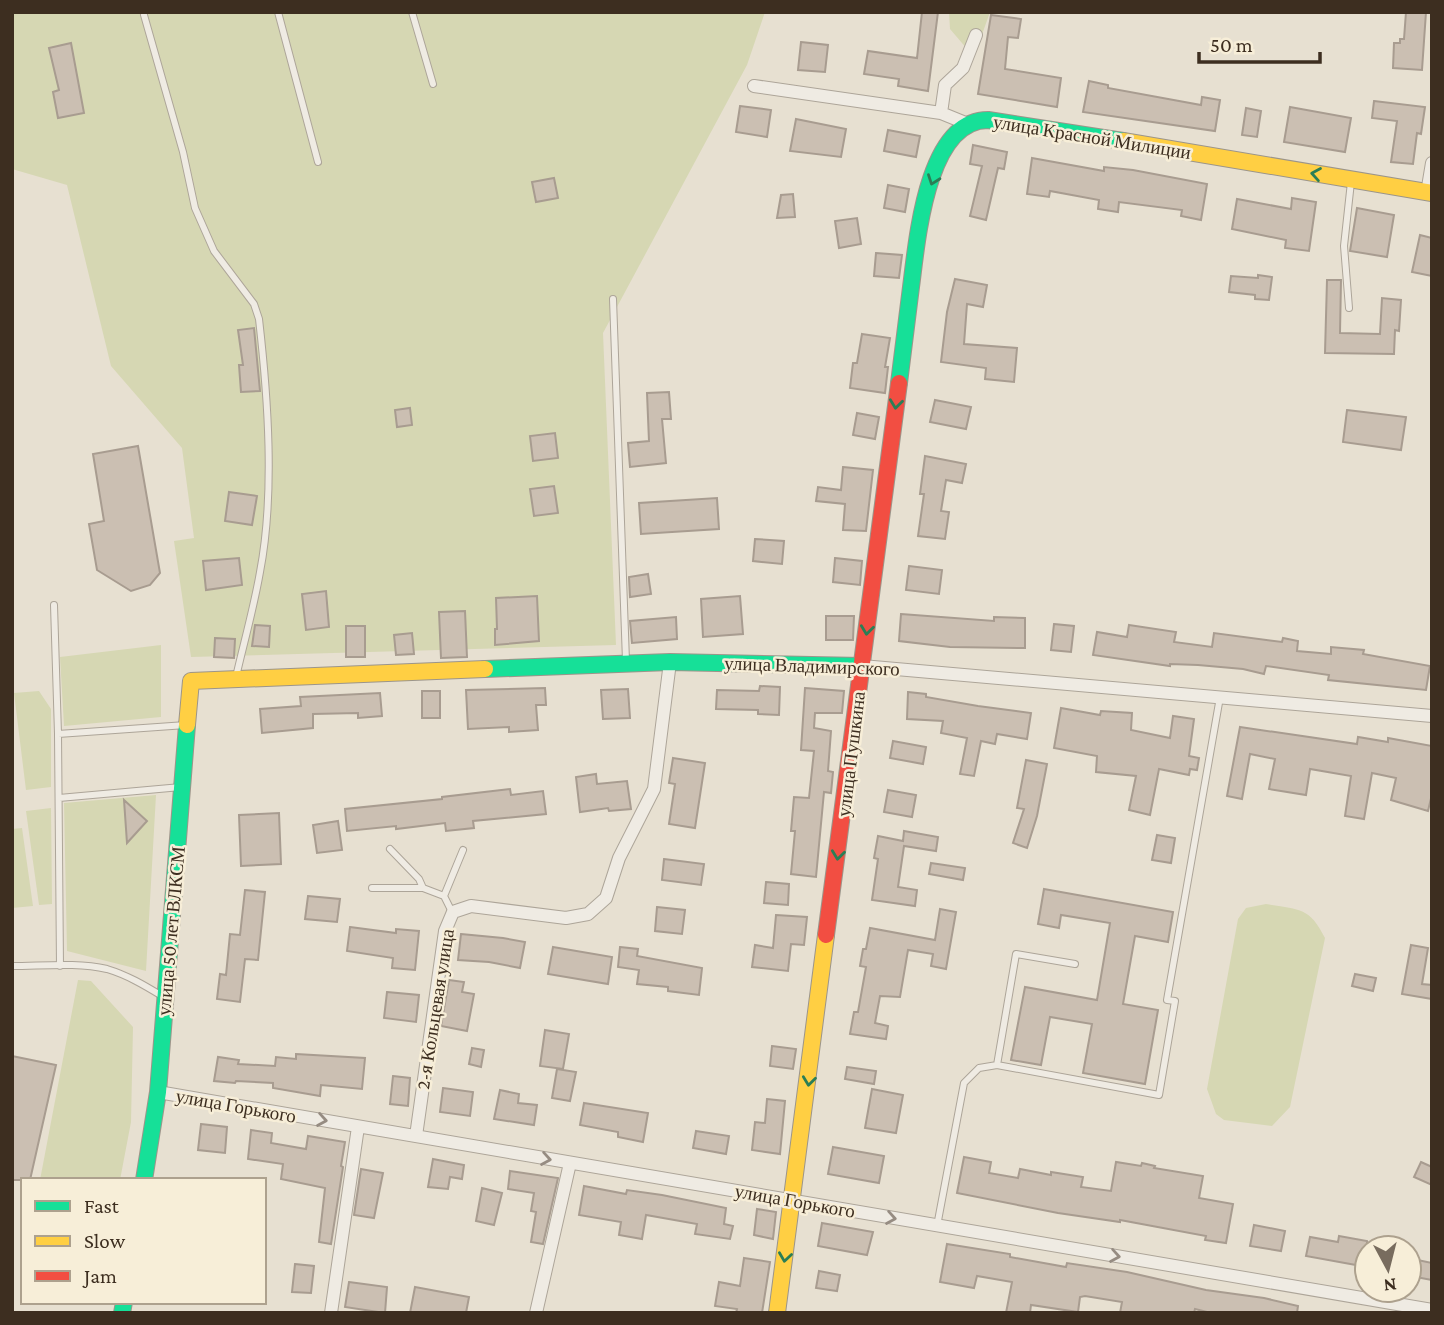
<svg xmlns="http://www.w3.org/2000/svg" width="1444" height="1325" font-family="'Crimson Pro',serif">
<style>
.green{fill:#d6d7b3}
.building{fill:#cbbfb2;stroke:#a89c90;stroke-width:2}
.lines{fill:none;stroke-linecap:round;stroke-linejoin:round}
.lane-casing{stroke:#ada599;stroke-width:8}
.street-casing{stroke:#ada599;stroke-width:14}
.fast-casing{stroke:#9c958a;stroke-width:18}
.slow-casing{stroke:#9c958a;stroke-width:18}
.jam-casing{stroke:#9c958a;stroke-width:18}
.lane{stroke:#efebe3;stroke-width:6}
.street{stroke:#efebe3;stroke-width:12}
.fast{stroke:#16e098;stroke-width:16}
.slow{stroke:#ffcf43;stroke-width:16}
.jam{stroke:#f24e42;stroke-width:16}
.oneway{stroke:#2b7e56}
.oneway2{stroke:#968c82}
.labels{text-anchor:middle;dominant-baseline:central;stroke-width:5;stroke-linejoin:round;paint-order:stroke}
.street-label{font-size:19px;fill:#3d2e20;stroke:#f7eed8}
</style>
<rect width="100%" height="100%" fill="#e7e0d1"/>
<path class="green" d="M12 12H765L747 65 603 333 616 645 191 657 174 541 194 538 182 448 111 366 67 185 12 169Z
M949 12H990L974 57 950 29Z
M161 645V717L64 726 60 657Z
M39 691 51 709V787L26 790 14 693Z
M156 795 146 971 67 951 64 803Z
M51 808 52 904 39 905 26 811Z
M22 828 33 906 12 908V829Z
M1266 904C1299 910 1309 906 1325 938L1290 1107 1272 1126 1224 1120 1216 1114 1207 1089 1238 919 1246 908Z
M78 980 91 981 133 1027 131 1122 120 1180H40Z"/>
<path class="building" d="M922 12H938L928 91 898 86 899 79 864 74 868 51 917 58Z
M1406 12H1426L1422 70 1393 68 1394 43H1400V39H1404Z
M991 15 1021 19 1018 38 1008 37 1005 69 1061 78 1057 107 978 94Z
M801 42 828 45 825 72 798 70Z
M71 43 84 113 58 118 53 92 59 90 49 48Z
M1089 81 1108 85V88L1201 105 1202 97 1220 100 1215 131 1083 112Z
M1374 101 1425 107 1421 134 1417 133 1413 164 1391 162 1397 121 1372 118Z
M740 106 771 110 767 137 736 132Z
M1290 107 1351 118 1345 152 1284 142Z
M1246 108 1261 111 1257 137 1242 135Z
M796 119 846 129 841 157 790 151Z
M888 130 920 136 916 157 884 151Z
M973 145 1007 152 1004 169 998 168 986 220 970 216 982 166 970 164Z
M1032 158 1104 171V167L1133 170 1207 184 1201 220 1181 216 1182 210 1119 202 1118 212 1098 209 1099 200 1050 191 1049 197 1027 194Z
M554 178 558 198 536 202 532 182Z
M888 185 909 189 905 212 884 208Z
M793 194 795 217 777 218 781 195Z
M1292 198 1316 202 1309 251 1285 248 1286 240 1232 229 1237 199 1291 209Z
M1357 208 1394 215 1387 257 1350 251Z
M857 218 861 244 839 248 835 221Z
M1420 235 1432 238V276L1412 272Z
M876 253 902 255 899 278 874 276Z
M1258 275 1272 277 1269 300 1255 299V295L1229 292 1231 276 1258 278Z
M955 279 987 285 983 307 967 304 964 344 1017 348 1014 382 985 379 986 368 941 362 947 312Z
M1327 280H1341L1340 333 1380 334 1382 298 1401 300 1399 331 1395 330 1394 354 1325 353Z
M254 328 260 391 241 392 239 365H243L238 330Z
M862 334 890 338 885 367H888L885 393 850 388 853 363H857Z
M669 392 671 419H662L666 463 630 467 628 443 649 441 647 393Z
M935 400 971 407 966 429 930 422Z
M410 408 412 425 397 427 395 410Z
M1347 410 1406 417 1401 450 1343 442Z
M857 413 879 417 875 439 853 435Z
M555 433 558 458 533 461 530 436Z
M138 446 160 573 150 585 131 591 97 570 89 524 104 521 93 454Z
M925 456 966 464 962 483 946 480 941 511 949 512 945 539 918 536 924 494H920Z
M843 467 873 470 866 531 843 530 845 504 816 501 818 487 841 490Z
M554 486 558 513 534 516 530 489Z
M229 492 257 496 252 525 225 521Z
M717 498 719 529 641 534 639 503Z
M755 539 784 541 782 564 753 561Z
M239 558 242 585 206 590 203 561Z
M835 558 862 561 860 585 833 582Z
M909 566 942 570 939 594 906 590Z
M648 574 651 594 630 597 629 577Z
M326 591 329 627 306 630 302 594Z
M537 596 539 641 495 645V629H497L496 598Z
M740 596 743 634 703 637 701 599Z
M465 611 467 657 441 658 439 612Z
M901 614 994 621V617L1025 618V648L950 647 899 641Z
M826 616H854L853 640H826Z
M676 617 677 639 632 643 630 621Z
M1054 624 1074 626 1071 652 1051 650Z
M255 625 270 626 269 647 252 646Z
M1129 625 1176 632 1174 642 1212 647 1214 633 1282 642 1283 638 1298 641 1297 651 1331 654V647L1364 650 1363 654 1430 666 1426 690 1328 680 1329 675 1266 666 1264 674 1243 669 1198 665 1170 664V666L1093 655 1097 632 1127 637Z
M346 626H365V657H346Z
M412 633 414 654 396 655 394 635Z
M215 638 235 639 234 658 214 657Z
M760 686 780 687 779 715 758 714V710L716 709 717 690 759 691Z
M545 688 546 705H536L538 730 509 732V727L468 729 466 690Z
M805 688 844 691 842 713H815L814 728 831 731 828 771 833 772 831 793 824 792 816 877 791 874 795 831H791L794 797 809 798 814 751 801 750Z
M628 689 630 718 603 719 601 690Z
M422 691H440V718H422Z
M908 692 926 694V697L978 706 1031 713 1027 739 997 734 995 744 981 741 974 776 960 774 967 738 941 733 943 721 907 719Z
M380 693 382 716 358 718V713L313 714V728L262 733 260 709 301 706 300 697Z
M1061 708 1100 715 1101 711 1132 713 1131 730 1170 738 1173 716 1194 719 1189 756 1199 758 1197 770 1190 769 1189 775 1159 769 1150 815 1129 810 1136 776 1096 772 1097 756 1054 748Z
M1240 727 1357 744 1358 737 1388 742V738L1432 746V794L1428 811 1391 800 1396 778 1372 773 1364 819 1345 816 1351 776 1310 769 1306 795 1269 789 1275 759 1250 754 1242 799 1227 796Z
M893 741 926 747 923 764 890 758Z
M673 758 705 763 695 828 669 824 675 784 669 783Z
M1026 760 1047 764 1037 816 1027 848 1013 843 1024 809 1017 808Z
M596 774 597 784 627 781 631 809 609 811 608 808 580 812 576 777Z
M510 789 511 795 543 791 546 814 473 821 474 828 446 831 445 823 396 829V826L347 831 345 809 442 799V797Z
M888 790 916 795 912 817 884 812Z
M124 800 147 821 127 843Z
M279 813 281 864 241 866 239 815Z
M338 821 342 850 317 853 313 825Z
M904 831 938 837 936 851 904 846 898 887 917 890 915 906 872 900 878 859 874 858 878 836 903 841Z
M1157 835 1175 838 1171 863 1152 860Z
M664 859 704 864 701 885 662 880Z
M931 863 965 868 963 880 929 874Z
M766 882 789 884 788 905 764 903Z
M1044 889 1173 912 1168 942 1135 936 1123 1004 1158 1010 1145 1084 1083 1073 1092 1024 1050 1017 1041 1065 1011 1060 1025 987 1097 1000 1110 923 1061 915 1059 928 1038 924Z
M245 890 265 892 258 960 245 959 240 1002 217 999 220 974 226 975 230 934 240 935Z
M308 896 340 899 337 922 305 919Z
M657 907 685 910 682 934 655 931Z
M940 909 956 912 946 969 931 966 933 954 908 950 900 997 880 996 875 1023 888 1026 886 1039 850 1034 854 1012H858L866 967 860 966 863 949H866L870 928 935 940Z
M776 915 807 917 804 945 791 944 788 971 752 967 755 945 773 948Z
M350 927 396 933V929L419 931 415 970 392 968 393 958 347 951Z
M461 934 503 938 525 942 520 968 489 962 458 960Z
M1411 945 1428 948 1422 984 1432 985V999L1402 994Z
M553 947 612 957 608 984 548 974Z
M620 947 638 949 637 956 702 968 699 995 668 991V987L637 984 639 970 618 967Z
M1355 974 1376 978 1373 991 1352 986Z
M449 980 464 982 462 992 474 994 467 1031 441 1026Z
M387 992 419 995 416 1022 384 1018Z
M545 1030 569 1034 563 1069 540 1066Z
M772 1046 796 1049 793 1069 770 1066Z
M472 1048 484 1050 481 1067 469 1064Z
M296 1054 365 1058 362 1089 321 1085 320 1096 273 1088V1083L236 1081 235 1083 214 1081 218 1057 239 1060 238 1064 275 1066 276 1057 296 1059Z
M12 1056 56 1065 30 1180H12Z
M847 1067 876 1071 874 1084 845 1079Z
M557 1069 576 1072 570 1101 552 1098Z
M393 1076 410 1078 408 1106 390 1104Z
M443 1088 473 1092 470 1116 440 1112Z
M872 1089 903 1095 896 1133 865 1128Z
M500 1090 519 1094 518 1103 537 1105 534 1125 494 1119Z
M767 1099 785 1101 780 1154 752 1150 755 1122 765 1123Z
M584 1103 648 1113 643 1142 618 1137V1132L580 1125Z
M201 1124 227 1127 225 1153 198 1150Z
M251 1130 272 1133 271 1143 306 1149 308 1136 345 1142 341 1166 343 1167 331 1244 319 1242 325 1188 281 1179 283 1164 248 1159Z
M696 1131 729 1136 726 1154 693 1148Z
M833 1147 884 1156 879 1183 828 1174Z
M964 1157 991 1162 989 1173 1018 1178 1020 1169 1051 1175V1172L1083 1177 1081 1187 1111 1191 1116 1162 1141 1166 1142 1163 1155 1166 1154 1168 1203 1176 1199 1198 1233 1204 1226 1243 1205 1240 1206 1236 1120 1220V1222L1058 1213 957 1193Z
M433 1159 464 1165 462 1179 450 1177 448 1189 428 1187Z
M1421 1162 1432 1167V1185L1414 1177Z
M361 1169 383 1173 374 1218 354 1215Z
M510 1171 558 1178 543 1244 531 1242 536 1212 531 1211 534 1193 508 1189Z
M584 1186 626 1194 627 1190 662 1195 726 1208 724 1224 733 1226 730 1239 695 1234 697 1224 646 1215 642 1239 619 1235 621 1222 579 1215Z
M482 1188 502 1193 494 1225 476 1221Z
M757 1209 776 1212 773 1239 754 1235Z
M822 1223 873 1232 867 1255 818 1246Z
M1254 1225 1285 1231 1281 1251 1250 1246Z
M1339 1236 1367 1241V1267L1306 1256 1310 1237 1338 1242Z
M947 1244 1010 1254V1257L1066 1267 1067 1263 1127 1272 1206 1290 1264 1298 1298 1306 1297 1313H1211L1195 1309 1194 1313H1120L1122 1302 1085 1296 1080 1297 1078 1312 1031 1305 1030 1313H1006L1012 1282 977 1276 974 1288 940 1282Z
M744 1258 770 1262 762 1313H736L737 1309 715 1306 719 1282 740 1286Z
M1413 1259 1432 1263V1280L1410 1276Z
M295 1264 314 1266 311 1293 292 1292Z
M819 1271 840 1275 837 1291 816 1288Z
M349 1282 387 1287 385 1313 345 1307Z
M415 1287 469 1297 466 1313H410Z"/>
<g class="lines">
<defs>
<path id="lane" d="M278 12 318 162
M412 12 433 84
M144 15 183 152 195 208 214 251 254 304 259 319C268 398 275 494 260 572 254 607 244 642 236 677
M613 299 626 661
M1349 308 1344 246 1351 182
M54 605 58 734
M59 798 181 787
M372 888H423L419 879 390 849
M423 888 444 896 452 912
M444 896 463 850
M12 966C42 966 77 962 107 969 127 975 144 985 162 996
M60 966 58 734 186 725
M997 1065 1016 954 1075 964
M937 1226 964 1083 979 1068 997 1065 1159 1095 1175 1001 1167 1000 1220 697"/>
<path id="street" d="M754 86 941 113 968 124
M941 113 945 85 963 68 976 35
M1427 193 1432 163
M862 666 1432 716
M158 1092 1432 1310
M416 1136 445 931 453 912 471 906 566 918 588 914 606 898 619 858 654 789 670 662
M331 1313 358 1127
M536 1313 570 1163"/>
<path id="fast" d="M899 383C903 351 907 319 911 287 917 242 926 120 988 120L1123 141
M485 669 670 662 862 666
M144 1180 158 1092 187 725
M122 1313 124 1302"/>
<path id="slow" d="M1123 141 1432 193
M187 725 191 681 485 669
M777 1313 826 935"/>
<path id="jam" d="M826 935 899 383"/>
</defs>
<use href="#lane" class="lane-casing"/>
<use href="#street" class="street-casing"/>
<use href="#fast" class="fast-casing"/>
<use href="#slow" class="slow-casing"/>
<use href="#jam" class="jam-casing"/>
<use href="#lane" class="lane"/>
<use href="#street" class="street"/>
<use href="#fast" class="fast"/>
<use href="#slow" class="slow"/>
<use href="#jam" class="jam"/>
</g>
<defs><path id="oneway-chevron" d="M-2-3.5L2.5 0L-2 3.5" fill="none" stroke-width="1.6" stroke-linecap="round" stroke-linejoin="round" transform="scale(1.75)"/></defs>
<g class="oneway">
<use href="#oneway-chevron" transform="translate(1316 174) rotate(-170)"/>
<use href="#oneway-chevron" transform="translate(933 180) rotate(110)"/>
<use href="#oneway-chevron" transform="translate(896 404) rotate(97)"/>
<use href="#oneway-chevron" transform="translate(867 630) rotate(97)"/>
<use href="#oneway-chevron" transform="translate(838 855) rotate(97)"/>
<use href="#oneway-chevron" transform="translate(809 1081) rotate(97)"/>
<use href="#oneway-chevron" transform="translate(785 1257) rotate(98)"/>
</g>
<g class="oneway2">
<use href="#oneway-chevron" transform="translate(322 1120) rotate(10)"/>
<use href="#oneway-chevron" transform="translate(546 1159) rotate(10)"/>
<use href="#oneway-chevron" transform="translate(891 1218) rotate(10)"/>
<use href="#oneway-chevron" transform="translate(1115 1256) rotate(10)"/>
</g>
<g class="labels">
<g class="street-label">
<text transform="translate(1092 137) rotate(9)">улица Красной Милиции</text>
<text transform="translate(812 666) rotate(2)">улица Владимирского</text>
<text transform="translate(851 754) rotate(-83)">улица Пушкина</text>
<text transform="translate(171 931) rotate(-85)">улица 50 лет ВЛКСМ</text>
<text transform="translate(435 1009) rotate(-81)">2-я Кольцевая улица</text>
<text transform="translate(236 1106) rotate(10)">улица Горького</text>
<text transform="translate(795 1201) rotate(10)">улица Горького</text>
</g>
</g>
<rect width="1444" height="1325" fill="none" stroke="#3d2e20" stroke-width="28"/>
<rect x="21" y="1178" width="245" height="126" fill="#f7eed8" stroke="#ada18e" stroke-width="2"/>
<rect x="35" y="1201" width="35" height="10" fill="#16e098" stroke="#ada18e" stroke-width="2"/>
<text x="84" y="1213" font-size="21" fill="#3d2e20">Fast</text>
<rect x="35" y="1236" width="35" height="10" fill="#ffcf43" stroke="#ada18e" stroke-width="2"/>
<text x="84" y="1248" font-size="21" fill="#3d2e20">Slow</text>
<rect x="35" y="1271" width="35" height="10" fill="#f24e42" stroke="#ada18e" stroke-width="2"/>
<text x="84" y="1283" font-size="21" fill="#3d2e20">Jam</text>
<g transform="translate(1388 1269) rotate(173)"><circle r="33" fill="#f7eed8" stroke="#ada18e" stroke-width="2"/>
<path d="M0-5L12 26L0 18L-12 26Z" fill="#786c5e"/>
<text y="-10" font-size="19" font-weight="bold" text-anchor="middle" fill="#3d2e20">N</text>
</g>
<path d="M1199 52v10h121v-10" fill="none" stroke="#3d2e20" stroke-width="3.5"/>
<text x="1210" y="52" font-size="21" fill="#3d2e20" stroke="#f7eed8" stroke-width="5" paint-order="stroke">50 m</text>
</svg>
